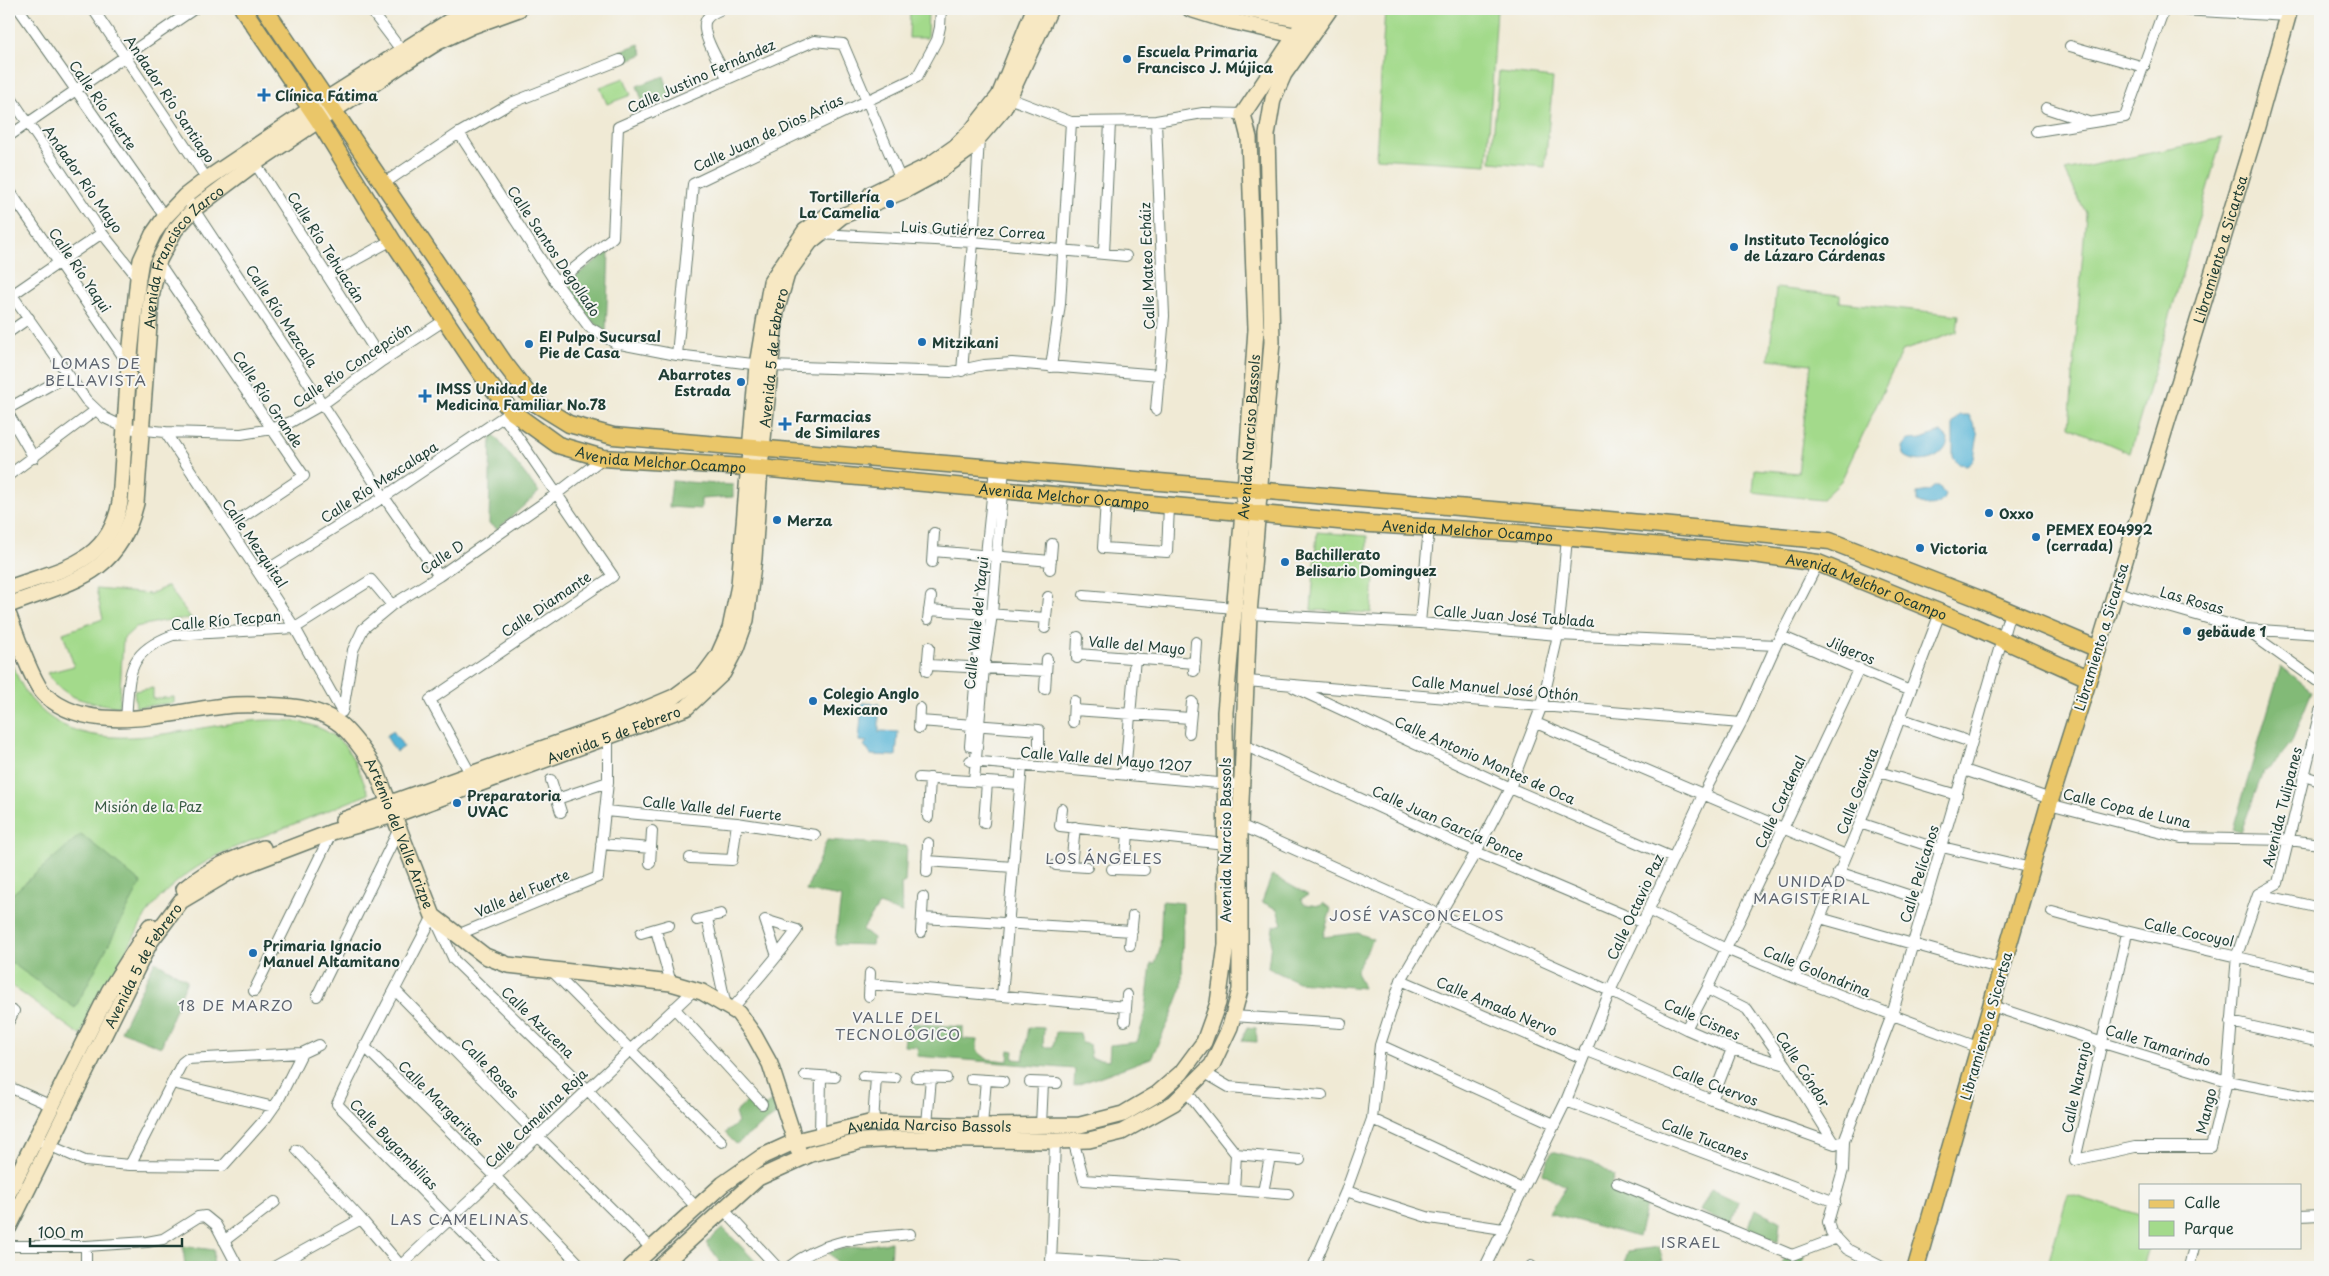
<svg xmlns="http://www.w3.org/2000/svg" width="2329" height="1276" font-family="'Playpen Sans',sans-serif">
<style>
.green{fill:#a3da8b;stroke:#618c60}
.forest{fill:#82ba77;stroke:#507c56}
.water{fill:#58b5d7;stroke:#3c7986}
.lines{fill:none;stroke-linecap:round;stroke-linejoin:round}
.street-casing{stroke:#687a6c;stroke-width:12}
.secondary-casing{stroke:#687a6c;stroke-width:18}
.primary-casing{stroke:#687a6c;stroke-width:19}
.street{stroke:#fff;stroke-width:10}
.secondary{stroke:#f7e8c3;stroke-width:15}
.primary{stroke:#eac669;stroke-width:16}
.poi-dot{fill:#1f6fb2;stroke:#f6f6f2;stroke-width:2}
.labels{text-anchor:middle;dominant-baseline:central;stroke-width:4;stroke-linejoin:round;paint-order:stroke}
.poi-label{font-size:14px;font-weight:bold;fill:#1f3d34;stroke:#f6f6f2;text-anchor:start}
.street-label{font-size:14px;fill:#1f3d34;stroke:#f6f6f2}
.park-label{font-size:14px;fill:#395c45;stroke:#f6f6f2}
.neighbourhood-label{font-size:15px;letter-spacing:1px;fill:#5e6570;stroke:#f6f6f2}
</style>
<rect width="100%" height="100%" fill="#f6f6f2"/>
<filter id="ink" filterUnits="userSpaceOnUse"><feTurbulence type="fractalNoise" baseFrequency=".02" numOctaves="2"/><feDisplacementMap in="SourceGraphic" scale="10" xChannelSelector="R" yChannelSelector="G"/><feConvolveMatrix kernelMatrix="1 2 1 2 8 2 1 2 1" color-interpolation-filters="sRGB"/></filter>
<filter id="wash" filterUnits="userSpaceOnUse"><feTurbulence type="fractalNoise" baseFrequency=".0096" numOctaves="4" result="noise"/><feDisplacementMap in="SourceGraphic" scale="20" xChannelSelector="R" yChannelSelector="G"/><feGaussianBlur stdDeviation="1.12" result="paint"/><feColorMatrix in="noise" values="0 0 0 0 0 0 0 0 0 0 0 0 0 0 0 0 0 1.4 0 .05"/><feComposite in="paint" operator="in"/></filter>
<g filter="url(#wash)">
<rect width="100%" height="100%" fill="#f0ead5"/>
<path class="green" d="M910 9H928L927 38H909Z
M1385 9H1497L1487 165 1376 158Z
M1499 72 1553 78 1545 167 1491 162Z
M624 78 631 95 607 104 600 87Z
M2222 138 2139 422 2130 453 2069 427 2086 213 2065 171Z
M1776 288 1840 295V302L1959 315 1957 332 1902 351 1841 481 1821 500 1753 492 1755 469 1798 473 1811 364 1769 359Z
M1317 532 1367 536V566L1375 567 1371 613 1311 610Z
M168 586 191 618 162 621 136 627 123 639 119 707C85 701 68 702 47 673L74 666 63 633 103 619 96 589 150 594Z
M9 658C15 671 21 686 30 698 106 794 266 675 340 741 354 754 361 777 369 794 339 806 309 818 279 830 226 850 181 867 146 915L80 1035 9 984Z
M153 688V699L174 697V703L136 707 134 691Z
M2068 1194 2140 1215V1247H2149L2143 1267H2047Z"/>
<path class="forest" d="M639 44 643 54 624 62 620 51Z
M664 76 671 98 645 109 637 86Z
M609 251 606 332 591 320 566 283Z
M491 431 539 492 498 529 489 524Z
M672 481 733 485V497L701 499V509L669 507Z
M2281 666 2312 691 2291 743 2276 762 2263 772 2241 832 2233 830Z
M81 834 141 883 75 1008 9 961V897Z
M827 840 907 846 905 882 901 884 902 913 879 905 862 930 873 938 872 945 835 944 841 897 806 891Z
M1272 875 1308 895 1301 899 1304 904 1320 906 1323 903 1331 909 1323 937 1358 933 1373 939 1356 971 1363 988 1298 982 1268 968 1273 927 1282 924 1277 909 1262 902Z
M1162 901 1183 903 1182 987 1170 1019 1151 1058 1074 1086 1075 1069 917 1056 918 1047 904 1046 907 1023 963 1027V1039L977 1040V1051L987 1059 1008 1061 1009 1050 1014 1051 1013 1059 1023 1060 1029 1027 1044 1028 1043 1047H1053L1056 1032 1080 1033 1082 1043 1089 1044 1091 1058 1109 1060 1110 1045 1137 1042 1145 1016 1151 964H1155L1160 949Z
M155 961 187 980 161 1047 121 1031Z
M1247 1027 1256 1028 1257 1042 1242 1041Z
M749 1100 757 1111 772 1101 778 1114C762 1123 751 1134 736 1144L725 1133 738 1123 735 1113Z
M1552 1151 1593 1162 1614 1176 1611 1186 1647 1202 1638 1237 1549 1213 1566 1186 1542 1174Z
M1711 1189 1738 1202 1731 1224 1700 1211Z
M1755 1209 1780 1221 1778 1242 1747 1229Z
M723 1228 761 1267H713L721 1262 706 1243Z
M891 1242 890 1267H842L827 1251Z
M183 1246 214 1250 213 1267H185Z
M1659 1247 1663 1261 1655 1263 1653 1267H1623L1628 1251Z
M1805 1256 1802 1267H1781L1785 1258Z"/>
<path class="water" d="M1959 415H1969L1978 434 1974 459 1967 465 1958 464 1953 457V423Z
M1941 432 1948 439C1947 458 1920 467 1905 456L1902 447C1909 435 1914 442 1924 438 1930 436 1935 433 1941 432Z
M1935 486H1939L1945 495C1941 508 1927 508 1917 502V493L1929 491Z
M862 703 879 704V733L881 731 898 732 896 756 871 755 864 745 867 742 859 741Z
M393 731 404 747 396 752 386 736Z"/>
</g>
<g filter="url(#ink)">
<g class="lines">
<defs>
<path id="street" d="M19 9 165 217
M93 9 207 179
M370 9 401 50
M722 9C717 11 709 14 706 20 699 33 722 67 728 79
M2165 9 2288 16
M2070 46 2144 67
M9 95 102 233 138 278
M1009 98 1071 122 1156 121 1203 113 1243 114
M2046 108 2088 122
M1156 121 1164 316 1156 410
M2037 131 2125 117 2164 9
M459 133 556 283 589 327 615 343 677 355 770 366 951 372 984 365 1012 363 1160 375
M9 136 194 9
M255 158V163L382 361
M383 184 459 133 511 103 620 60
M9 190 129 365
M185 196 384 497 439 576
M819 234 973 242 1126 256
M1104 253 1110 122
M158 262 304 476 228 527
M328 275 392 240
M556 283 613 237 618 127 814 41 843 44 903 185
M9 291 86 400 105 418 126 428 165 432 241 434 272 429 291 422 323 404 382 361 445 320
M9 297 102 233
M9 332 29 318
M677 355 693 184 917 77 937 40 940 27 941 9
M1051 367 1060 304 1071 122
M962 371 973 242 979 138
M9 408 68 375
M9 415 34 458
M165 432 295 628 342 712
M9 475 96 410
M1106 500 1103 548 1167 552 1169 506
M933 551 1051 561
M932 562 934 533
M1050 569 1052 544
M260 574 384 497 509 413
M2117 592 2245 629 2320 634
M1084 595 1235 608
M929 610 1046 618
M1249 614 1420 623 1558 635 1776 645
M928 619 931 597
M1420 623 1429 528
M1045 628 1048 597
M2246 630 2320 683
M1781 636 1910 691
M1078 654 1195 663
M1077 658 1078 637
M928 665 1046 671
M927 671 929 647
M1194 671 1196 642
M1247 681 1741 723
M1293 687 1510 788 1673 858
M1045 689 1047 659
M343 710 353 650 363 629 392 605 439 576 555 495 603 458
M1074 710 1190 718
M1899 718 1971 742
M126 719C130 674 125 653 173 635L295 628 371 580 392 605
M920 721 1039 730V747
M1073 722 1074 701
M1536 723 1846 855
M919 728 920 708
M1189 733 1192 702
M1244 745 1476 852 1643 923
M970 746 986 555 995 468
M970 761 1241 785
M1964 770 2051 799
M1879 772 1957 795
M470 773 430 700 613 576 504 417
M1125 774 1135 658
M2304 776 2320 781
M919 778 1020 784
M551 780 561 812
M974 781 984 668 992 614 1004 468
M557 799 608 782
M2049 804 2181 838 2289 840 2320 844
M1062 809 1060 826 1225 844
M605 811 737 823 815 835
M928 817 930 778
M984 823 987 782
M1860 823 1941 850
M1240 825 1610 991 1686 1029 1732 1049 1786 1065
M601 844 651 848
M1942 847 2031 868
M690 858 732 860 737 823
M927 861 1013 867
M650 863 652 831
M1056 865 1087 867
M1071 866 1075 827
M1112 869 1144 870
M1125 869 1128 833
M927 872 928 843
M1838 872 1926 901
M2258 894 2320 908
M1648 910 1726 949 1795 978 1980 1048
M2052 912C2141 937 2231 954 2320 977
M433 916C401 979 367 1040 337 1104L497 1267
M707 918 726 1006
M922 918 1132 931
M1820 918 2002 969
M435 919 454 960 587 1089 696 1207
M697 920 721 914
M656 930 671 983
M921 932 923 897
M641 933 669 925
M2127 933 2075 1160 2135 1147H2211L2227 1081 2237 955 2258 894 2278 883 2320 711
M457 935 598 877 608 782V731
M1130 945 1133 916
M551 970 722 1142
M1795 978 1860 823 1940 613
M1401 980 1582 1058
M869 984 1126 1007
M1707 989 1747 1009 1786 1065 1835 1144
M254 991 332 832
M396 991 538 1136 651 1248
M317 996 399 829
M869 996 870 973
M1002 996 1022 765
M1992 1006 2100 1042 2227 1081 2320 1099
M674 1008 762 1104
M732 1009C754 983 777 958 797 930L765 920 777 956
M1233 1016 1341 1023
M9 1021 14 1011
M1125 1021 1127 995
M2231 1022 2320 1042
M1686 1029 1707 989 1859 668
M1380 1045 1554 1124
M364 1046 495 1176 582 1267
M1585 1050 1712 1100 1835 1144
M1205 1073 1229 1087 1322 1095
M805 1075 835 1077
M863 1076 895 1078
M916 1077 946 1078
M971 1079 1003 1081
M1030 1082 1057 1083
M172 1083 274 1107
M9 1087 52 1106
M1712 1100 1732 1049
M1566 1101 1835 1202
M1372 1119 1522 1189
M873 1123 876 1077
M927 1124 931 1078
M982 1125 986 1080
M1041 1125 1043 1083
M820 1134 821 1076
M1073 1140 1084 1180 1234 1190 1236 1154 1186 1091
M1844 1141 1892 1015 2010 612
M44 1143 85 1161 130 1165 223 1166 266 1118 278 1101 302 1053
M1838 1143 1844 1141 1843 1170 1828 1222 1831 1232 1847 1249 1882 1267
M297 1150 361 1219 402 1267
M1236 1154 1300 1160
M130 1165 182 1063 187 1059 302 1053 319 1045
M1617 1183 1792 1255 1837 1238
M1234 1190 1288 1194
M1346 1191 1430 1218 1503 1229
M1263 1192 1270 1157
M724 1210 777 1267
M2300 1216 2320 1215
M224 1241 275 1202
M9 1246H86L147 1242 163 1239 198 1217 205 1216 216 1225 238 1267
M1051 1259 1175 1267
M1531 1266 1532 1267
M86 1267V1246
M274 1267 361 1219
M399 1267 694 990
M789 1267C826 1237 864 1239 910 1234
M1051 1267 1055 1141
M1313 1267 1346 1191 1372 1119 1380 1045 1401 980 1476 852 1510 788 1542 705 1558 635 1567 538
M1485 1267 1566 1101 1610 991 1704 793 1741 723 1776 645 1818 563
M2189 1267 2194 1247"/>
<g id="secondary">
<path d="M1190 9 1222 19 1303 37"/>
<path d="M1244 9 1313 22"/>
<path d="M871 194 928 166 955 147 973 129 999 96 1034 9"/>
<path d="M9 588C60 569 109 564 120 502L129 365 138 278 141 260 153 234 165 217 185 196 207 179 311 109 448 22 481 9"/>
<path id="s1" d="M9 605C71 581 118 577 136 503L151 298 158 262 175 230 194 209 255 163 406 62 438 42 472 26 519 9"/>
<path id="s2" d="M9 616C16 634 32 683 45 695 94 739 177 709 235 705 250 704 266 705 281 706 301 707 325 712 341 725 355 738 366 754 376 770L433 916 485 956 508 965 671 983 702 992 738 1013 754 1035 770 1064 798 1150"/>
<path id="s3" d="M2098 649 2256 130 2290 9"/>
<path d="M343 820 608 725 674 697 704 675 718 656 730 629 739 585 757 365 771 282 805 231 828 215"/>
<path d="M184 889C210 868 232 859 263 848"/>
<path d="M9 1192 109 991 150 926"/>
<path id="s4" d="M9 1227 150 942 181 901 235 869 332 832 394 815 686 708 723 673 736 648 746 620 754 558 760 468 776 312 787 274 810 242 842 216 906 190 932 176 967 151 1004 108 1050 9"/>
<path id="s5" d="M631 1267 723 1184 763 1156 796 1141 869 1123 987 1126 1080 1125 1123 1114 1157 1094 1181 1073 1204 1042 1218 1003 1226 945 1225 712 1245 490 1256 329 1249 138 1243 114 1313 9"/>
<path d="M660 1267 758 1178 811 1154 862 1141 897 1139 1055 1141 1089 1140 1122 1132 1174 1103 1212 1065 1230 1027 1240 990V825L1249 614 1272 342 1267 135 1273 99 1284 74 1330 9"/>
</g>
<g id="primary">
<path id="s6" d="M243 9 319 121 392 240 482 375 511 411 558 445 603 458 760 468 1371 524 1517 533 1753 554 1818 563 1968 624 2088 678"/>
<path d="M265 9 505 364 535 403 569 424 613 436 1588 518 1830 541 1980 599 2098 649 2049 804 1916 1267"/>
</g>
</defs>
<use href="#street" class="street-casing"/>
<use href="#secondary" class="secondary-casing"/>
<use href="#primary" class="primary-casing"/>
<use href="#street" class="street"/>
<use href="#secondary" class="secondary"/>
<use href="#primary" class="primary"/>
</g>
</g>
<g class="poi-dot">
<circle cx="1127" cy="59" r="5"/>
<path d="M261.5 87.5h5v5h5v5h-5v5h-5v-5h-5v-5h5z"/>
<circle cx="890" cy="204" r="5"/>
<circle cx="1734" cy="247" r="5"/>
<circle cx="922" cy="342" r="5"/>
<circle cx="529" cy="344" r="5"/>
<circle cx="741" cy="382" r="5"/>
<path d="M422.5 388.5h5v5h5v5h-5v5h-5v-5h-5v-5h5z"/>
<path d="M782.5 416.5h5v5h5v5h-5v5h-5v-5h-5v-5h5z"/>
<circle cx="1989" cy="513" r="5"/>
<circle cx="777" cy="520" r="5"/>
<circle cx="2036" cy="537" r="5"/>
<circle cx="1920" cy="548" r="5"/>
<circle cx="1285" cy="562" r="5"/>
<circle cx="2187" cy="631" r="5"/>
<circle cx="813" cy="701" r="5"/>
<circle cx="457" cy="803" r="5"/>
<circle cx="253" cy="953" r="5"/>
</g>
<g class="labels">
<g class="poi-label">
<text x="1137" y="51">Escuela Primaria<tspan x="1137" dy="16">Francisco J. Mújica</tspan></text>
<text x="275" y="95">Clínica Fátima</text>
<text x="880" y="196" text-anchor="end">Tortillería<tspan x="880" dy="16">La Camelia</tspan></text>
<text x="1744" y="239">Instituto Tecnológico<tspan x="1744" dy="16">de Lázaro Cárdenas</tspan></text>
<text x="539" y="336">El Pulpo Sucursal<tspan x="539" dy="16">Pie de Casa</tspan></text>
<text x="932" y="342">Mitzikani</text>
<text x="731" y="374" text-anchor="end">Abarrotes<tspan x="731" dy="16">Estrada</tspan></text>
<text x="436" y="388">IMSS Unidad de<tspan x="436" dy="16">Medicina Familiar No.78</tspan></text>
<text x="795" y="416">Farmacias<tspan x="795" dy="16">de Similares</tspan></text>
<text x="1999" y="513">Oxxo</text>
<text x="787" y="520">Merza</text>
<text x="2046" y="529">PEMEX E04992<tspan x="2046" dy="16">(cerrada)</tspan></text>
<text x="1930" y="548">Victoria</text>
<text x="1295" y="554">Bachillerato<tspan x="1295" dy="16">Belisario Dominguez</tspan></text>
<text x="2197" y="631">gebäude 1</text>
<text x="823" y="693">Colegio Anglo<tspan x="823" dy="16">Mexicano</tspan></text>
<text x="467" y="795">Preparatoria<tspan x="467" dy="16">UVAC</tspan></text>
<text x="263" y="945">Primaria Ignacio<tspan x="263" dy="16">Manuel Altamitano</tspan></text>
</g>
<g class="street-label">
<text transform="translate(701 76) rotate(-24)">Calle Justino Fernández</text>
<text transform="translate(170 99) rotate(56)">Andador Río Santiago</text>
<text transform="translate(103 105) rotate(55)">Calle Río Fuerte</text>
<text transform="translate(768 133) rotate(-25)">Calle Juan de Dios Arias</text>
<text transform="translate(83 179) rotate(55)">Andador Río Mayo</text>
<text transform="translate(973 230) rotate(3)">Luis Gutiérrez Correa</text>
<text transform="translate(326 247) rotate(57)">Calle Río Tehuacán</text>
<text stroke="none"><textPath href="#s3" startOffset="418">Libramiento a Sicartsa</textPath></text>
<text transform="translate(554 251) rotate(56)">Calle Santos Degollado</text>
<text stroke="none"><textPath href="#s1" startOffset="431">Avenida Francisco Zarco</textPath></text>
<text transform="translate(1147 266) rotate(-92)">Calle Mateo Echáiz</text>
<text transform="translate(80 270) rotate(56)">Calle Río Yaqui</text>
<text transform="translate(282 316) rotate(57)">Calle Río Mezcala</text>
<text stroke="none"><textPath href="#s4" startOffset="1284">Avenida 5 de Febrero</textPath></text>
<text transform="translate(352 365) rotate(-34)">Calle Río Concepción</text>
<text transform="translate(268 399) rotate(56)">Calle Río Grande</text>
<text stroke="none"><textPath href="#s5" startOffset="1259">Avenida Narciso Bassols</textPath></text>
<text stroke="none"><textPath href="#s6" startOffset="646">Avenida Melchor Ocampo</textPath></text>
<text transform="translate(379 482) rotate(-33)">Calle Río Mexcalapa</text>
<text stroke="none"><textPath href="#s6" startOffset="1051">Avenida Melchor Ocampo</textPath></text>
<text stroke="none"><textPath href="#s6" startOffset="1456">Avenida Melchor Ocampo</textPath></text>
<text transform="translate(255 543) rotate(56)">Calle Mezquital</text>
<text transform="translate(442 557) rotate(-34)">Calle D</text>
<text stroke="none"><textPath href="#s6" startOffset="1861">Avenida Melchor Ocampo</textPath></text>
<text transform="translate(2192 600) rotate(16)">Las Rosas</text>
<text transform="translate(546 604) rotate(-34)">Calle Diamante</text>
<text transform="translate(1514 616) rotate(4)">Calle Juan José Tablada</text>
<text transform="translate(226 620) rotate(-5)">Calle Río Tecpan</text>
<text transform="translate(976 623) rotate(-84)">Calle Valle del Yaqui</text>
<text transform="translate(2101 637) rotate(-73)">Libramiento a Sicartsa</text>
<text transform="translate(1137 645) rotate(5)">Valle del Mayo</text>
<text transform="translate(1851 650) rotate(23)">Jilgeros</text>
<text transform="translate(1495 688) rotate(5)">Calle Manuel José Othón</text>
<text stroke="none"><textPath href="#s4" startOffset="834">Avenida 5 de Febrero</textPath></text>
<text transform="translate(1106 759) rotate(5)">Calle Valle del Mayo 1207</text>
<text transform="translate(1485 760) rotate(24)">Calle Antonio Montes de Oca</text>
<text transform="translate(1857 791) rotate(-69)">Calle Gaviota</text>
<text transform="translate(1780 802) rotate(-65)">Calle Cardenal</text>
<text transform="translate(2282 807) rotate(-76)">Avenida Tulipanes</text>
<text transform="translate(712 808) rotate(6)">Calle Valle del Fuerte</text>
<text transform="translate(2127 808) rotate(13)">Calle Copa de Luna</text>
<text transform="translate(1448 823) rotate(24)">Calle Juan García Ponce</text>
<text stroke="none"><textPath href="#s2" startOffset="518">Artémio del Valle Arizpe</textPath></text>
<text transform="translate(1225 840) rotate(-90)">Avenida Narciso Bassols</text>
<text transform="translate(1919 874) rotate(-73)">Calle Pelícanos</text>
<text transform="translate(522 893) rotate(-23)">Valle del Fuerte</text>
<text transform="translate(1635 907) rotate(-65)">Calle Octavio Paz</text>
<text transform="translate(2189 932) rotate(12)">Calle Cocoyol</text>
<text stroke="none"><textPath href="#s4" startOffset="294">Avenida 5 de Febrero</textPath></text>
<text transform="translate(1817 971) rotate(22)">Calle Golondrina</text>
<text transform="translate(1497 1006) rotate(23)">Calle Amado Nervo</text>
<text transform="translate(1702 1019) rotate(24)">Calle Cisnes</text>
<text transform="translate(538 1022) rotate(44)">Calle Azucena</text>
<text transform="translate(1986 1026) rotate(-74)">Libramiento a Sicartsa</text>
<text transform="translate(2158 1045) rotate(17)">Calle Tamarindo</text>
<text transform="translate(490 1068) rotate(46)">Calle Rosas</text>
<text transform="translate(1803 1069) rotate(57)">Calle Cóndor</text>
<text transform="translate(1715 1085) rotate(21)">Calle Cuervos</text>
<text transform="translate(2076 1087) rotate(-78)">Calle Naranjo</text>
<text transform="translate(441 1103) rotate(45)">Calle Margaritas</text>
<text transform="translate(2206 1111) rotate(-77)">Mango</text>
<text transform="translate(536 1118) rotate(-44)">Calle Camelina Roja</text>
<text stroke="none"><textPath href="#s5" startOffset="344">Avenida Narciso Bassols</textPath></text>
<text transform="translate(1705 1139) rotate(21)">Calle Tucanes</text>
<text transform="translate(394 1144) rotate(46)">Calle Bugambilias</text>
</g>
<g class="park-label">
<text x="148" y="806">Misión de la Paz</text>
</g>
<g class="neighbourhood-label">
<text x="96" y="362">LOMAS DE<tspan x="96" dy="17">BELLAVISTA</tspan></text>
<text x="1104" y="857">LOS ÁNGELES</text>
<text x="1812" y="880">UNIDAD<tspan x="1812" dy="17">MAGISTERIAL</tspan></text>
<text x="1417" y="914">JOSÉ VASCONCELOS</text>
<text x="236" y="1004">18 DE MARZO</text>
<text x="898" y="1016">VALLE DEL<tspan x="898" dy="17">TECNOLÓGICO</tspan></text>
<text x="460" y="1218">LAS CAMELINAS</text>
<text x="1691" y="1241">ISRAEL</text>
</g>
</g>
<rect width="2329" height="1276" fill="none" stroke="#f6f6f2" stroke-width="30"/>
<rect x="2139" y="1184" width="162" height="65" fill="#f6f6f2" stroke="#a0aca6"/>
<rect x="2149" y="1200" width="25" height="8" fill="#eac669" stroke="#a0aca6"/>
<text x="2184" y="1208" font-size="15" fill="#1f3d34">Calle</text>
<rect x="2149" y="1221" width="25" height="15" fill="#a3da8b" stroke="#a0aca6"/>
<text x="2184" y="1234" font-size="15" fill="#1f3d34">Parque</text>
<path d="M30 1238v8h152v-8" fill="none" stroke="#1f3d34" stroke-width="2.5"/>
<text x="38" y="1238" font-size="15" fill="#1f3d34" stroke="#f6f6f2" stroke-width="4" paint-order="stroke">100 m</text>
</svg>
